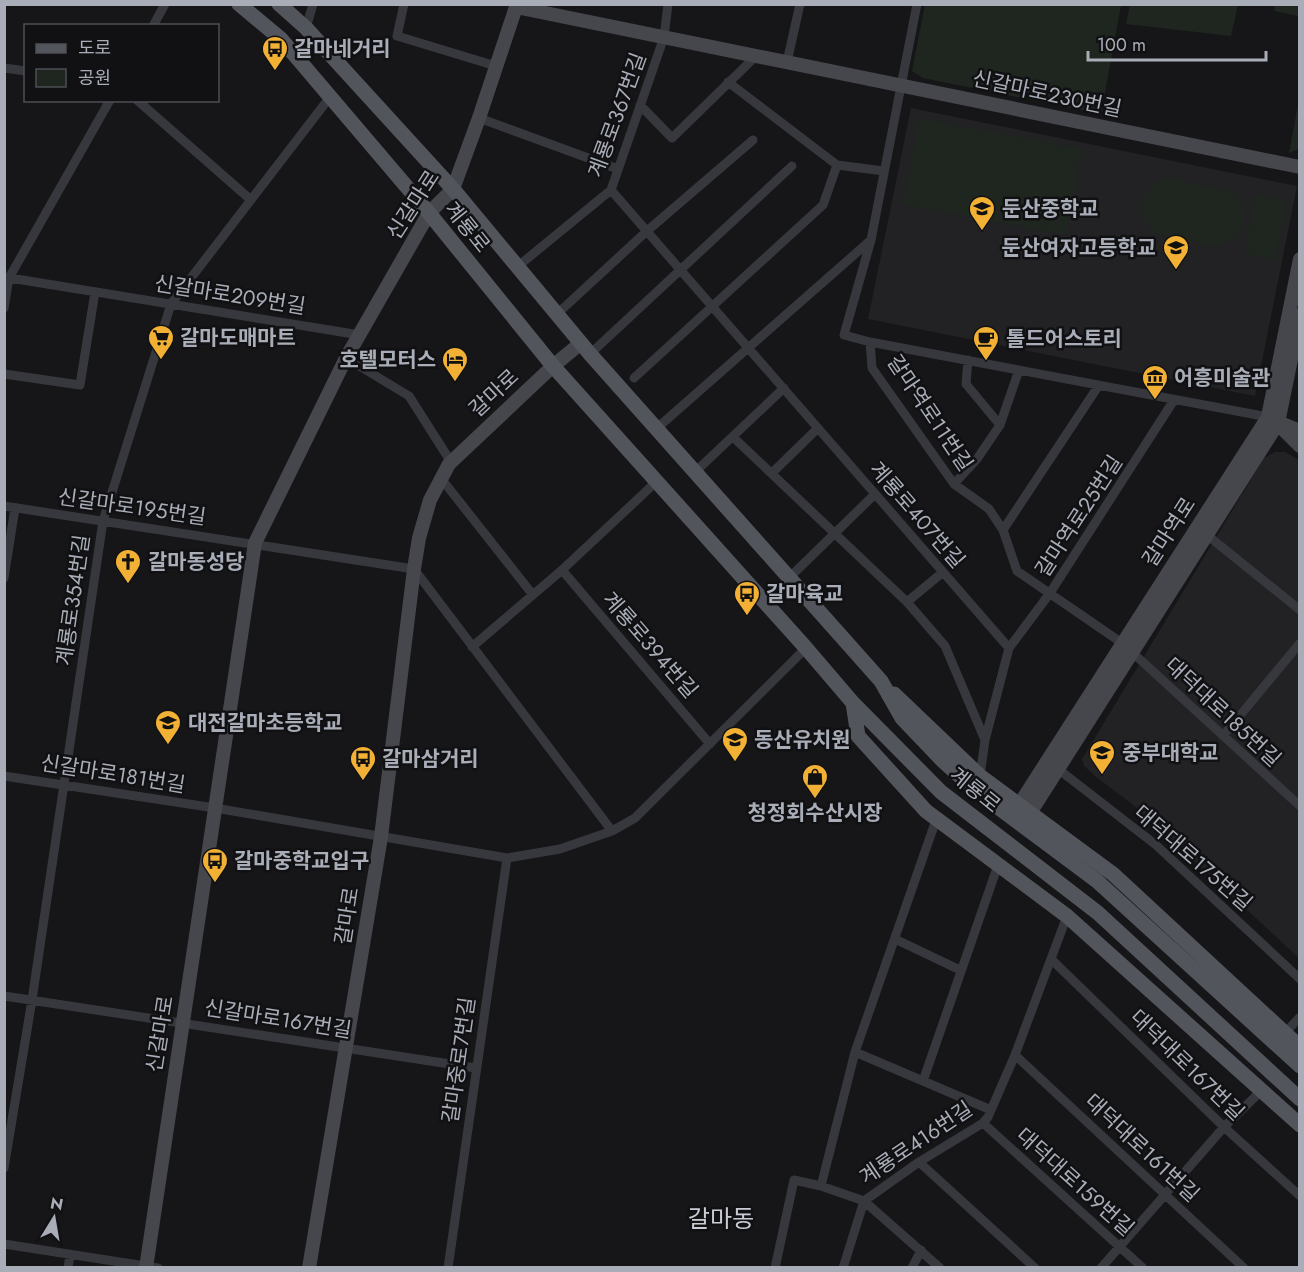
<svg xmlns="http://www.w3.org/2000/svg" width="1304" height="1272" font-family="Jost,'Noto Sans KR',sans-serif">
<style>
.built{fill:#222225}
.green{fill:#1e261f}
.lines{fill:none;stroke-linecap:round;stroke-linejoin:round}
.street{stroke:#37383d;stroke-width:9}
.secondary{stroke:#45474d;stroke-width:14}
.primary{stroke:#53555c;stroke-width:15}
.labels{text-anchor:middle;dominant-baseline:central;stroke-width:5;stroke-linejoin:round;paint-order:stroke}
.poi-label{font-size:21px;font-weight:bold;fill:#a8adb8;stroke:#111113;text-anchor:start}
.street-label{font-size:21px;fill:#a8adb8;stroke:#111113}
.quarter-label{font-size:24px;fill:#c9ccd4;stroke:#111113}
</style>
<rect width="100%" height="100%" fill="#161618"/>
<path class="built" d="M911 108 1297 186 1255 396 868 319Z
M1275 452H1285L1299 460V958L1132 804 1095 776 1084 766 1082 759 1264 458Z"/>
<path class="green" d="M925 4 1121 5 1101 114 923 78 912 71Z
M1130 5V4L1238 5 1231 36 1126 24Z
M1275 5H1299V16L1274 11Z
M1299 99V149L1289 153Z
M920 118 1082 149 1066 235 903 204Z
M1167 178 1229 191C1253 209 1247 241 1216 246L1155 233C1131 213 1140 188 1167 178Z
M1256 195 1287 201 1275 260 1244 253Z"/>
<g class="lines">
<path class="street" d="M404 4 397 36 496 66
M917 4 871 240 844 335 870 342 1268 417
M153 26 165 4
M306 28 313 4
M787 62 800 4
M4 68 26 71
M728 82 837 165 884 171
M137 100 251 200
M640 105 672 138 756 56
M479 118 618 169
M611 190 1009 648
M517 267 611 190 664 37 668 4
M4 277 360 335
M4 308 9 278 110 100
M557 314 647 231 753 140
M870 342 872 368 954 484 989 509 1003 530 1017 571 1122 643 1300 806
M590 354 792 166
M346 358 409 396 451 462
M968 360 966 384 1000 425
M4 374 80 385 95 292
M634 378 823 205 837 165
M656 429 871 240
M733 437 907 602 945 646 985 740
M695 472 784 388
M772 473 818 428
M440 477 533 595
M954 484 977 459 1000 425 1019 370
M4 506 414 569 612 831
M1003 530 1099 385
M1207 535 1300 610
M562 570 710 744
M4 578 15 508
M789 578 875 494
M907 602 943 572
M472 647 562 570 656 482
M1223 736 1300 643
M1058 769 1156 845 1300 979
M4 776 215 808 507 858 560 849 612 831 635 818 806 648
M980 776 985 740 1009 648 1050 593 1174 400
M895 939 960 970
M1051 959 1224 1127 1300 1196
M4 996 476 1068
M1285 1033 1300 1017
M855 1052 991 1110
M1015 1055 1244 1268
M923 1081 998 865
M983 1123 1143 1268
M919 1162 1035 1268
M4 1168 32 1000 103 521 171 304 330 97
M821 1186 855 1052 936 820
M4 1244 158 1268
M68 1268 70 1255
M448 1268 507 858
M775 1268 794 1180 821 1186 864 1201 940 1268
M843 1268 864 1201 919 1162 983 1123 988 1117 1015 1055 1067 916
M912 1268 921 1250
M1101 1268 1224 1127 1260 1092"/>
<path class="secondary" d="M516 7 1300 167
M1270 419 1300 431
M1279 425 1300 446
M1019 805 1268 417 1300 259
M1030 813 1278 423 1300 315
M146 1268 255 543 346 358 429 213 453 189 479 118 517 4
M309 1268 381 837 414 569 419 538 430 500 449 464 553 366 581 343"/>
<path class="primary" d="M239 4 281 39 429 213 553 366 806 648 853 703 941 792 1098 913 1300 1099
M279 4 306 28 453 189 590 354 881 681 902 718 943 761 975 790 1097 881 1300 1066
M894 694 980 776 1113 874 1300 1047
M853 703 858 736 926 811 1067 916 1300 1125"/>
</g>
<defs>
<symbol id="bus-pin" viewBox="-11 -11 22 30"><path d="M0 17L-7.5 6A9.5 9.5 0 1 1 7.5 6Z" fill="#f2b134" stroke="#111113"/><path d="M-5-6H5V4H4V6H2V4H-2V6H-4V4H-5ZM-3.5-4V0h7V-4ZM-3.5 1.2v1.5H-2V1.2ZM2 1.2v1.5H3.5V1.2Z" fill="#111"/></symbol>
<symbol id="school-pin" viewBox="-11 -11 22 30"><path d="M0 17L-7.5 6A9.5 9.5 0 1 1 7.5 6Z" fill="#f2b134" stroke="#111113"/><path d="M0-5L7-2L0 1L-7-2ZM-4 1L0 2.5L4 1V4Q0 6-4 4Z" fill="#111"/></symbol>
<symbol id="supermarket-pin" viewBox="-11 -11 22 30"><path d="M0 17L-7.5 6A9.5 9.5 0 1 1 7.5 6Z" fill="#f2b134" stroke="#111113"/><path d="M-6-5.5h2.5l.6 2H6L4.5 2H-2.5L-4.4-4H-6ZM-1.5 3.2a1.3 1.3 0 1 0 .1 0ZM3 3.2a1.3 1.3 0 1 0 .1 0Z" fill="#111"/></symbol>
<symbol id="cafe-pin" viewBox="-11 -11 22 30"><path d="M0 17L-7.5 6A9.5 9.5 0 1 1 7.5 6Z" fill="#f2b134" stroke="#111113"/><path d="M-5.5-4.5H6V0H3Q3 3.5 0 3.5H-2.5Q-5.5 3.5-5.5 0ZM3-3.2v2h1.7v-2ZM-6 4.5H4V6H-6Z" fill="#111"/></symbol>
<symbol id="hotel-pin" viewBox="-11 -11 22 30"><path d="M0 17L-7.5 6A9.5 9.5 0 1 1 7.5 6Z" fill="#f2b134" stroke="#111113"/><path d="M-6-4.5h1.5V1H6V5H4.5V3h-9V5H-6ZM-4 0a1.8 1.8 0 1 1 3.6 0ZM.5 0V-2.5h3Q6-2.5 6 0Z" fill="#111"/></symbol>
<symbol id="museum-pin" viewBox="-11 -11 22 30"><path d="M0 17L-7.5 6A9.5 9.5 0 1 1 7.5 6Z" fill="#f2b134" stroke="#111113"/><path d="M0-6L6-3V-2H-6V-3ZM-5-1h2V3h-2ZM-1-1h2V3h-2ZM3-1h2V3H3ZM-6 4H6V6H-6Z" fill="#111"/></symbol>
<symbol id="church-pin" viewBox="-11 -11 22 30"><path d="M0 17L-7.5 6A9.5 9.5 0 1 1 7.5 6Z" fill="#f2b134" stroke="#111113"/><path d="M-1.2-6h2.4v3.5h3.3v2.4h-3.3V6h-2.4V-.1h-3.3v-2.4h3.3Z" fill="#111"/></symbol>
<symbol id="university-pin" viewBox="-11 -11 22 30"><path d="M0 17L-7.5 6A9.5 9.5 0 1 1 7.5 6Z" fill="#f2b134" stroke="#111113"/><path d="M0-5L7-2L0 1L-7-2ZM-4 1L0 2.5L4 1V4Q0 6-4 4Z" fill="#111"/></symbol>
<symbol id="shop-pin" viewBox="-11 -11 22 30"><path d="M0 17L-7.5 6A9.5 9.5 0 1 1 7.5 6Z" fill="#f2b134" stroke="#111113"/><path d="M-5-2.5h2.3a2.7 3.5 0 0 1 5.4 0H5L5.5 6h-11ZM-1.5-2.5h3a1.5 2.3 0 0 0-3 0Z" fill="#111"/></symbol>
</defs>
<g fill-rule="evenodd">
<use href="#bus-pin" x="260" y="34" width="30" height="40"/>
<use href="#school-pin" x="967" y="194" width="30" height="40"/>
<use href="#school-pin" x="1161" y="233" width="30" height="40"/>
<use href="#supermarket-pin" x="146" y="323" width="30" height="40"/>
<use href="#cafe-pin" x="971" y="324" width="30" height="40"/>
<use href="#hotel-pin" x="440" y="345" width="30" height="40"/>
<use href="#museum-pin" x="1140" y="363" width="30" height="40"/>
<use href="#church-pin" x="113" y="547" width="30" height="40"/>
<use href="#bus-pin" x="732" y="579" width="30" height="40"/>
<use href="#school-pin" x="153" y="708" width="30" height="40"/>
<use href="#school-pin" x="720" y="725" width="30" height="40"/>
<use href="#university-pin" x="1087" y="738" width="30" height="40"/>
<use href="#bus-pin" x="348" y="744" width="30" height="40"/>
<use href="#shop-pin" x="800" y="762" width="30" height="40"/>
<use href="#bus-pin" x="200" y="846" width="30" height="40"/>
</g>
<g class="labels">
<g class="poi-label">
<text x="294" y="49">갈마네거리</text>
<text x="1002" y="209">둔산중학교</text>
<text x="1156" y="248" text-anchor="end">둔산여자고등학교</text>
<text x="180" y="338">갈마도매마트</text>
<text x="1006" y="339">톨드어스토리</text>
<text x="436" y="360" text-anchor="end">호텔모터스</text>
<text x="1174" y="378">어흥미술관</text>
<text x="148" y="562">갈마동성당</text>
<text x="766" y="594">갈마육교</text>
<text x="188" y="723">대전갈마초등학교</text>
<text x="754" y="740">동산유치원</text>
<text x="1122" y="753">중부대학교</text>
<text x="382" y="759">갈마삼거리</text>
<text x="815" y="813" text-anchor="middle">청정회수산시장</text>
<text x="234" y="861">갈마중학교입구</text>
</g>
<g class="street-label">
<text transform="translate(1047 94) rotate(12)">신갈마로230번길</text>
<text transform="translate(617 115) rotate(-70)">계룡로367번길</text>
<text transform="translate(413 205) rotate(-57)">신갈마로</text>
<text transform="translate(467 227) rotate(51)">계룡로</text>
<text transform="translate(230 295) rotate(9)">신갈마로209번길</text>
<text transform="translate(494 393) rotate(-43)">갈마로</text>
<text transform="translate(930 413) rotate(56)">갈마역로11번길</text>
<text transform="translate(132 507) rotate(8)">신갈마로195번길</text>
<text transform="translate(917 515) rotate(49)">계룡로407번길</text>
<text transform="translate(1079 516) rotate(-57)">갈마역로25번길</text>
<text transform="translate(1169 532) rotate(-57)">갈마역로</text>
<text transform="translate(73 600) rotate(-82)">계룡로354번길</text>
<text transform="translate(650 645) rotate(49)">계룡로394번길</text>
<text transform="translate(1223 712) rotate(43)">대덕대로185번길</text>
<text transform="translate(113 774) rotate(9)">신갈마로181번길</text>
<text transform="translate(975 790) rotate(39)">계룡로</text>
<text transform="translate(1193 858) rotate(41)">대덕대로175번길</text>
<text transform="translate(347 916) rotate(-81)">갈마로</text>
<text transform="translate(278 1019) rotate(9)">신갈마로167번길</text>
<text transform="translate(160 1034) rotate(-81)">신갈마로</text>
<text transform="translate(459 1060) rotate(-82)">갈마중로7번길</text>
<text transform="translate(1187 1065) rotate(44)">대덕대로167번길</text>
<text transform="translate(916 1143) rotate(-34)">계룡로416번길</text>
<text transform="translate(1142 1148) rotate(43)">대덕대로161번길</text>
<text transform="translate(1075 1182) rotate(42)">대덕대로159번길</text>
</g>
<g class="quarter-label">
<text x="721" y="1218">갈마동</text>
</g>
</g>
<rect width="1304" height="1272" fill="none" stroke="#a8adb8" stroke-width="12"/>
<rect x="24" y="24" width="195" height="78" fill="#111113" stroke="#4d4f55" stroke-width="1.5"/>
<rect x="36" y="44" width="30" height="9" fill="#53555c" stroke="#4d4f55" stroke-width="1.5"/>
<text x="78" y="54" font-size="18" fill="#a8adb8">도로</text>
<rect x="36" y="69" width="30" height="18" fill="#1e261f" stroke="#4d4f55" stroke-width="1.5"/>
<text x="78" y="84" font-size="18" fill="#a8adb8">공원</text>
<g transform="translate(54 1218) rotate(11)" stroke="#111113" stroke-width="4.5" paint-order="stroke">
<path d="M0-4.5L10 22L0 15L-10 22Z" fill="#a8adb8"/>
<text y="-9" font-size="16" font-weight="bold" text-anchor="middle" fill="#a8adb8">N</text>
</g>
<path d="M1088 51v9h178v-9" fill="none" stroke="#a8adb8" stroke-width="3"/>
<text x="1097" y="51" font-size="18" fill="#a8adb8" stroke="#111113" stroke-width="4.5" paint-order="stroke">100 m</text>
</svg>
